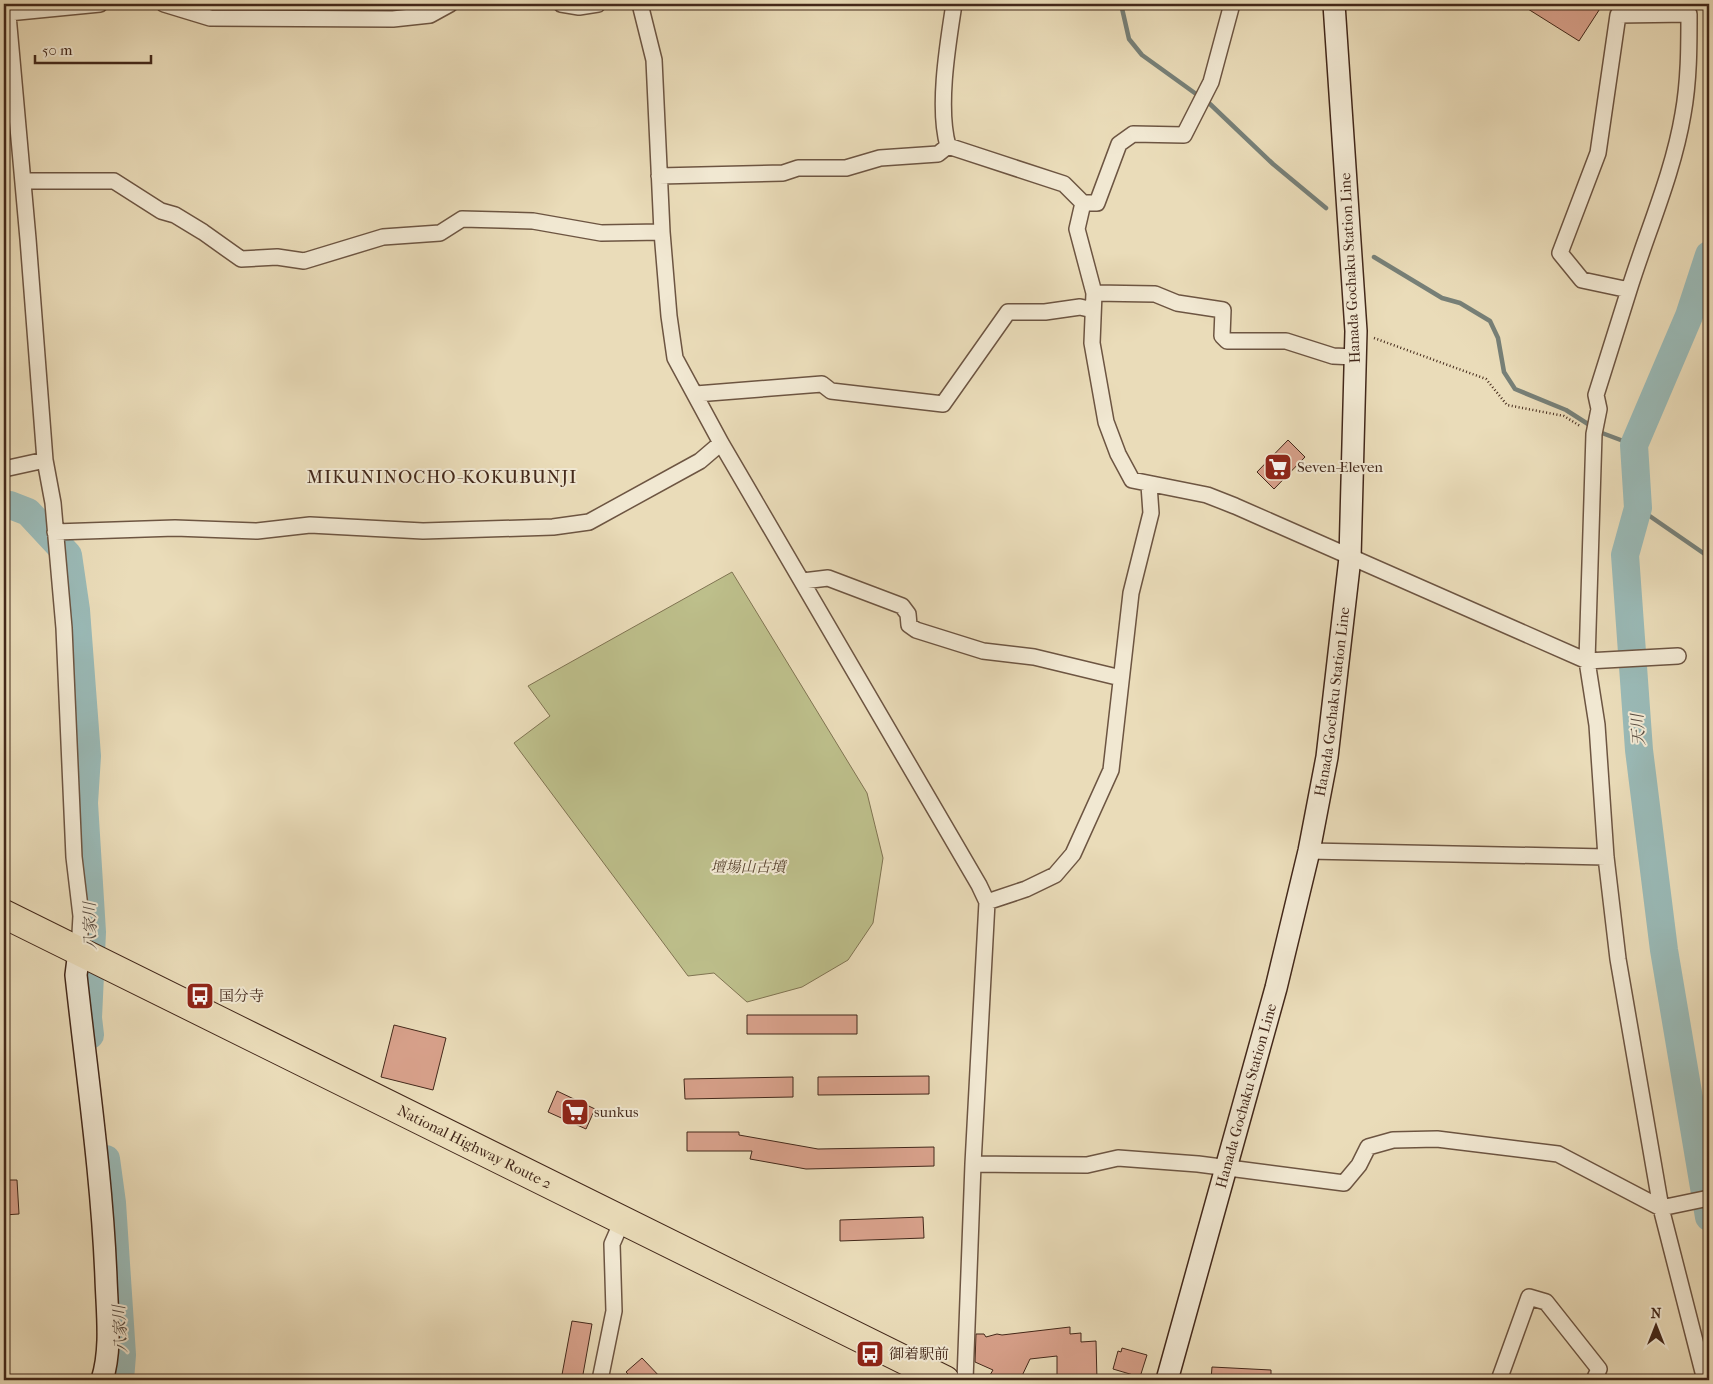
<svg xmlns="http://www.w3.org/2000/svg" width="1713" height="1384" font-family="'IM FELL French Canon','Noto Serif JP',serif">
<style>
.green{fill:#bdbf8b;stroke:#807452}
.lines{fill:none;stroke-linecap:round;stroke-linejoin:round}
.stream{stroke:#778078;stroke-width:4.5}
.river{stroke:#9abab7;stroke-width:28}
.building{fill:#d8a18b;stroke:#43281a}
.street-casing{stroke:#6d5542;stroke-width:18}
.secondary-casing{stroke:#43281a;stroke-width:24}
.highway-casing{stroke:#43281a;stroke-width:30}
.path{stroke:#43281a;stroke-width:2.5;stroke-dasharray:1 2.5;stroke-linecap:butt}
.street{stroke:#f1e8d2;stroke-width:15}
.secondary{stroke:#f1e8d2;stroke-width:21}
.highway{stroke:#eadcb9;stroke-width:28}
.labels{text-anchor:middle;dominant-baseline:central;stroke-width:4;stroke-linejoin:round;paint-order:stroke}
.street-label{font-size:15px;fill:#43281a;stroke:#f1e8d2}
.poi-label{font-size:15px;fill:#43281a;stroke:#f1e8d2;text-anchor:start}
.park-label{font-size:15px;font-style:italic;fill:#5b4631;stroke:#f1e8d2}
.water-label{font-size:16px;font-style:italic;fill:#594c41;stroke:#f1e8d2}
.quarter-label{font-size:18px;letter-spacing:1px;fill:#43281a;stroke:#f1e8d2}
</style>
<rect width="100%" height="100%" fill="#eadcb9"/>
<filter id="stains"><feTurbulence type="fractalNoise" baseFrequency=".004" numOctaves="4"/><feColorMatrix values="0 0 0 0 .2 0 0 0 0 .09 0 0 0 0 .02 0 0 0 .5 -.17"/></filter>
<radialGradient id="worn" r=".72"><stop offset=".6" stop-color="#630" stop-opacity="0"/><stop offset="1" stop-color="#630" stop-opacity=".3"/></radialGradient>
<path class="green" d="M732 572 867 793 883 858 873 923 848 960 802 987 747 1002 714 973 688 976 514 743 550 716 528 686Z"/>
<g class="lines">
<path class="stream" d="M1121 4 1129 39 1142 55 1210 104 1273 164 1326 208
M1374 257 1442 298 1460 303 1490 321 1498 338 1504 372 1515 389 1566 410 1602 433 1634 445
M1638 508 1709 557"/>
<path class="river" d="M1709 255 1689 316 1634 445 1638 508 1625 555 1639 750 1664 950 1709 1217
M4 507 10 505 28 512 68 555 76 610 87 756 84 803 92 932 88 1018 90 1035
M106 1159 112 1203 122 1355 120 1380"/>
</g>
<path class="building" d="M1520 4H1603L1579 41Z
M1288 440 1305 457 1274 489 1257 472Z
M747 1015H857V1034H747Z
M394 1025 446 1038 433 1090 381 1077Z
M929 1076V1094L818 1095V1077Z
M793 1077V1097L685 1099 684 1079Z
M557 1091 595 1109 586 1129 548 1112Z
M687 1132H739V1135L818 1149 934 1147V1166L806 1169 750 1159 752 1151H687Z
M4 1180H17L19 1214 4 1215Z
M923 1217 924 1238 840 1241V1220Z
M572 1321 592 1324 582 1380H561Z
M1070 1327V1334L1081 1333V1342L1096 1341 1097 1380H1057V1356L1030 1359 1020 1380H987L993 1370 975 1362 976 1334H984L986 1337 997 1334 1002 1335Z
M1122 1348 1147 1355 1140 1377 1113 1369 1118 1351 1121 1352Z
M642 1358 663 1380H634L626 1372Z
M1212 1367 1271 1370V1380H1211Z"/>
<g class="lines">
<defs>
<path id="street" d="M7 4 28 239 45 460 53 503 64 628 74 857 81 916 79 951
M164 4 210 18 393 19 430 15 450 4
M561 4 579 7 598 4
M640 4 654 60 662 232 669 316 675 358 721 443 979 885 987 902 973 1164 965 1380
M8 13 100 4
M948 146 1064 184 1083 203H1097L1119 144 1133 134 1184 135 1211 82 1232 4
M948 146C937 107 948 43 954 4
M659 176 783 173 798 168H846L880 158 938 154 948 146
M23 181H114L161 211 175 215 203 232 241 259 277 257 304 261 383 237 440 233 462 219 533 221 601 233 662 232
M1083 203 1077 229 1094 293 1092 343 1106 422 1118 454 1132 480 1207 495 1235 506 1587 661 1678 656
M1629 290C1647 232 1673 174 1683 114 1689 81 1689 47 1689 14L1618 15 1598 153 1560 253 1582 280 1629 290 1596 395 1599 409 1594 434 1587 661 1597 725 1606 857 1618 959 1661 1208 1705 1380
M1094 293 1155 294 1177 303 1223 310 1222 336 1227 341H1286L1333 356 1355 357
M696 394 822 384 831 391 943 404 1008 312H1045L1080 307 1093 310
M4 469 45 460
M55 532 175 528 257 531 310 525 423 531 553 527 589 522 700 461 721 443
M803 581 828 578 902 606 908 614 909 625 916 630 983 651 1034 657 1121 678
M1309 851 1606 857
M987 902 1026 889 1055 875 1073 854 1111 770 1131 593 1151 513 1149 485
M973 1164 1087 1165 1118 1158 1198 1164 1344 1183 1359 1165 1368 1147 1393 1140 1437 1139 1558 1154 1661 1208 1709 1198
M600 1380 614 1311 612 1244 622 1221
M1499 1380 1529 1297 1546 1302 1599 1369 1594 1380"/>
<g id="secondary">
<path d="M79 951 76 975C87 1076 102 1177 106 1278 107 1311 112 1349 102 1380"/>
<path id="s1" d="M1167 1380 1276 988 1309 851 1327 757 1350 558 1356 331 1334 4"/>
</g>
<g id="highway">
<path id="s2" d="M4 914 945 1380"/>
</g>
</defs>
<use href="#street" class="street-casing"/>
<use href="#secondary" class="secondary-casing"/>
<use href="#highway" class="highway-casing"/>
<path class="path" d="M1374 338 1486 379 1507 405 1564 416 1580 426"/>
<use href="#street" class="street"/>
<use href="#secondary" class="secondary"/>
<use href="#highway" class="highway"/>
</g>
<defs>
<symbol id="supermarket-square" viewBox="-11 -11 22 22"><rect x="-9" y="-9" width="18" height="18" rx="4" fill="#8f2418" stroke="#f1e8d2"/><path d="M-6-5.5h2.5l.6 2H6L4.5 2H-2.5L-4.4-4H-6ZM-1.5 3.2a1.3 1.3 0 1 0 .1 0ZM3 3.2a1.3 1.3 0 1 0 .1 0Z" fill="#fff"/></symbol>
<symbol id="bus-square" viewBox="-11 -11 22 22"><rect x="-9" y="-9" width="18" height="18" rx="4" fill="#8f2418" stroke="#f1e8d2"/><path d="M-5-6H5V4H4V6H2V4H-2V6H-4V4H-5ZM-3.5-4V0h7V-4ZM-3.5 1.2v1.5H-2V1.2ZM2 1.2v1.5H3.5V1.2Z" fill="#fff"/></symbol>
</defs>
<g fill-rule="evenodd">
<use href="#supermarket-square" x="1262" y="451" width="32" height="32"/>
<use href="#bus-square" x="184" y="980" width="32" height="32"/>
<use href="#supermarket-square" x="559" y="1096" width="32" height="32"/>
<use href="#bus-square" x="854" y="1338" width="32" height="32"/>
</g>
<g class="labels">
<g class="street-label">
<text transform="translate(1350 268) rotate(-93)">Hanada Gochaku Station Line</text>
<text stroke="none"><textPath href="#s1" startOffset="699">Hanada Gochaku Station Line</textPath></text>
<text stroke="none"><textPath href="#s1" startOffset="295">Hanada Gochaku Station Line</textPath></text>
<text stroke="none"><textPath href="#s2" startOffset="525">National Highway Route 2</textPath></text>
</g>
<g class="poi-label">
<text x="1297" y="467">Seven-Eleven</text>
<text x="219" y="996">国分寺</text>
<text x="594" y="1112">sunkus</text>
<text x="889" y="1354">御着駅前</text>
</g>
<g class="park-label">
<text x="748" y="867">壇場山古墳</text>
</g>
<g class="water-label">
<text transform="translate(1638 730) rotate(-94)">天川</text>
<text transform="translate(90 926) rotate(-91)">八家川</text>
<text transform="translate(120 1329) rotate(-93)">八家川</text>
</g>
<g class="quarter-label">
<text x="442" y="477">MIKUNINOCHO-KOKUBUNJI</text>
</g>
</g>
<rect width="1713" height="1384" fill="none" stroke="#eadcb9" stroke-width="20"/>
<rect x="5" y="5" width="1703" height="1374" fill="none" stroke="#43281a" stroke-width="2.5"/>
<rect x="10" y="10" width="1693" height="1364" fill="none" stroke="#43281a"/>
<g transform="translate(1656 1326)" stroke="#f1e8d2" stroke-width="4" paint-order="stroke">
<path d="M0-4L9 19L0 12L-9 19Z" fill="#43281a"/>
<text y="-8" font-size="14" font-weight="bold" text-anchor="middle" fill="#43281a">N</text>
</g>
<path d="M35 55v8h116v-8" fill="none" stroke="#43281a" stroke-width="2.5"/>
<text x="42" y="55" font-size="15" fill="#43281a" stroke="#f1e8d2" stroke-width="4" paint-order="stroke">50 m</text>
<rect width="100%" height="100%" filter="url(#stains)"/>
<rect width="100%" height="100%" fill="url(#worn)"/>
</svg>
